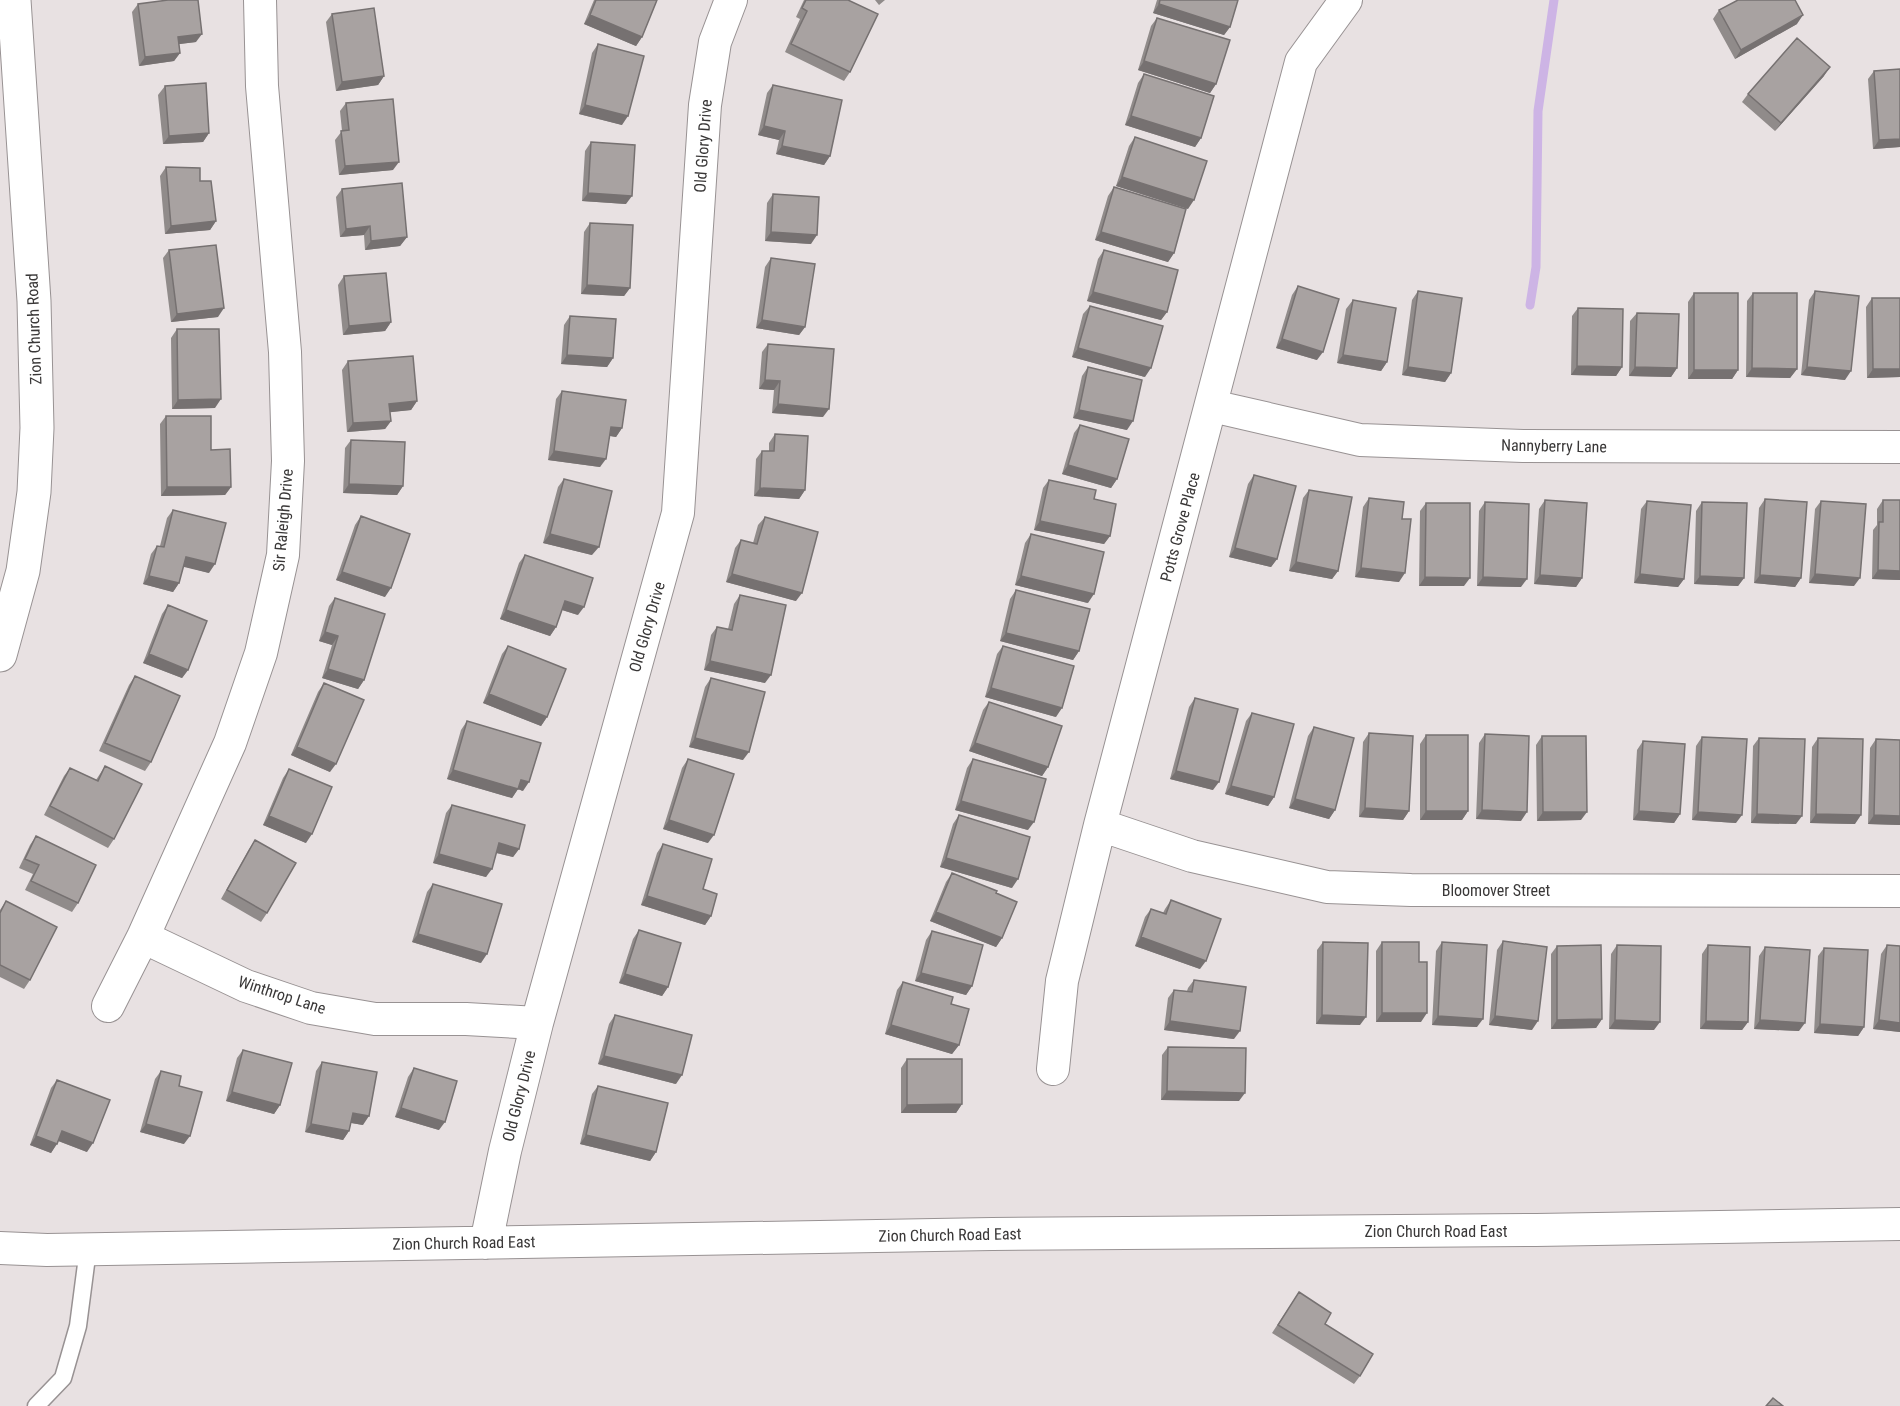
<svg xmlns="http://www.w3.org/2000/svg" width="1900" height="1406" font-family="'Roboto Condensed',sans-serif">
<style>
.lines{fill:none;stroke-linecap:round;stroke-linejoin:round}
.stream{stroke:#cdb4e5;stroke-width:9}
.service-casing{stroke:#989293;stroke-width:19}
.minor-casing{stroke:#989293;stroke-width:34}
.tertiary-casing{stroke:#989293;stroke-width:35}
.service{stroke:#fff;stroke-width:16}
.minor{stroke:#fff;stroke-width:32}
.tertiary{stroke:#fff;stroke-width:33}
.wall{fill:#908b8a}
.shaded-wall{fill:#767171}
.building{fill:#a8a2a1;stroke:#767171;stroke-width:1.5}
.labels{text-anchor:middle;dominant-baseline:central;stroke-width:5;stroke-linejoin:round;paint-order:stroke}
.street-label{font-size:16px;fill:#393737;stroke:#fff}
</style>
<rect width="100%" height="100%" fill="#e8e1e2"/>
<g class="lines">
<path class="stream" d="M1530 305 1536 267 1538 111 1554 0"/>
<defs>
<path id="service" d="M36 1406 63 1378 78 1326 88 1249"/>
<path id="minor" d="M1212 406 1360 440 1523 446 1900 447
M1100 825 1192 856 1327 887 1411 890 1900 891
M143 937 246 986 311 1008 375 1019H466L537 1023
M108 1006 143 937 230 743 261 653 283 555 288 461 285 352 262 86 260 0
M1053 1069 1062 981 1100 825 1301 62 1346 0
M486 1243 505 1151 537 1023 678 513 705 105 715 42 731 0
M0 1248 47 1250 992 1234 1536 1230 1900 1224"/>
<path id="tertiary" d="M0 655 23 571 34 492 37 428 34 301 14 0"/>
</defs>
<use href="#service" class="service-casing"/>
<use href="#minor" class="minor-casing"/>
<use href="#tertiary" class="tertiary-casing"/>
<use href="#service" class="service"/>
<use href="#minor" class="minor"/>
<use href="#tertiary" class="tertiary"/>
</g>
<path class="wall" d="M594 0H657L642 37 636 46 584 24Z
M804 0H848L850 72 844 81 785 52 800 19 796 17Z
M875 0H885L879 5Z
M1157 0H1238L1230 27 1224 35 1153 13Z
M138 4 196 42 179 44 180 53 174 61 139 66 132 12Z
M1719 10 1797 24 1735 59 1713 19Z
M332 14 384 76 378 85 336 91 326 22Z
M1157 18 1216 84 1210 93 1138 70 1151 26Z
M598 44 622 125 579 114 592 53Z
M1900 69V147L1873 149 1868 79 1874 71Z
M1144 74 1201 138 1195 147 1125 125 1138 83Z
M1824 76 1775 131 1742 102 1748 94Z
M773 85 830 156 824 165 776 154 779 140 758 135 767 93Z
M165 86 209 133 203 142 163 144 158 95Z
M346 103 393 170 339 175 335 140 342 131 340 111Z
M1135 137 1188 209 1116 186 1129 146Z
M591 142 626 204 582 201 585 151Z
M166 167 200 181 216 221 210 230 165 234 160 176Z
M1114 187 1174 253 1168 262 1095 240 1108 196Z
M342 189 407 237 400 246 365 250 364 235 340 237 336 197Z
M773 194 811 244 765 241 767 203Z
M590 223 630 288 624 296 581 294 584 232Z
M169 250 218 317 171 322 163 258Z
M1104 250 1167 312 1161 320 1087 301 1098 259Z
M771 258 805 327 799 335 756 328 765 267Z
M344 276 391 322 385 331 343 335 338 285Z
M1298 286 1317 360 1276 348 1292 295Z
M1418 291 1451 373 1445 382 1402 375 1412 300Z
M1815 291 1845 380 1801 375 1809 300Z
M1694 293 1738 370 1732 379H1688V302Z
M1753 293 1797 369 1790 378 1746 377 1747 301Z
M1872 298H1900V377L1867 378 1866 307Z
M1353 300 1387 362 1381 371 1337 363 1346 309Z
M1090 306 1145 377 1072 357 1083 314Z
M1578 308 1622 367 1616 376 1571 375 1572 316Z
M1637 313 1677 368 1671 377 1629 376 1630 321Z
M570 316 613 358 607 367 561 364 564 325Z
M177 329 215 408 172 409 171 338Z
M768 344 823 417 772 413 774 390 759 389 762 352Z
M348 361 417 401 411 410 390 412 391 421 385 429 347 432 342 370Z
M1088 367 1127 430 1073 418 1082 376Z
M562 391 622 428 616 437 610 436 600 467 548 460 556 399Z
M166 416 211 450 231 487 225 495 161 496 160 424Z
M1080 425 1117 479 1111 488 1062 474 1074 433Z
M775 434 805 490 799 499 754 496 756 459 762 451H769V443Z
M351 440 403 486 397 495 343 493 345 448Z
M1254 475 1277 559 1271 567 1229 557 1248 484Z
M564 479 592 555 543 543 558 487Z
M1049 480 1094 499 1110 536 1104 544 1034 530 1043 488Z
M1309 490 1338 571 1332 579 1289 571 1303 498Z
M1369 498 1402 519 1399 582 1355 577 1363 507Z
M1765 499 1801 578 1795 587 1754 583 1759 508Z
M1545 500 1582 578 1576 587 1534 584 1539 509Z
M1883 500H1900V580L1872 579 1873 530 1877 525V509Z
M1647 501 1684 579 1678 587 1634 583 1641 509Z
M1821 501 1854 586 1809 583 1815 509Z
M1485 502 1521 587 1477 586 1479 511Z
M1702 502 1744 578 1738 586 1694 584 1696 511Z
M1426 503 1464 586H1419L1420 511Z
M173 510 209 573 183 566 179 583 173 592 143 584 151 554 157 546H160L167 518Z
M361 516 385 597 336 580 355 525Z
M765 517 796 601 726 582 735 548 741 540 753 543 758 525Z
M1031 534 1088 603 1015 585 1025 543Z
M525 555 578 615 562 610 556 627 550 636 500 619 519 563Z
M1016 590 1079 651 1073 660 1000 641 1010 599Z
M740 595 765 683 704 670 711 635 717 627 728 629 734 604Z
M335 598 364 680 358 689 322 678 332 645 319 641 329 606Z
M168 605 188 670 182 678 143 663 162 614Z
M508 646 547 717 541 726 483 703 502 654Z
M1003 646 1056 717 985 697 997 654Z
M135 676 151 762 145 771 99 751 129 685Z
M711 678 743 760 689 747 705 687Z
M324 683 330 772 291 755 318 692Z
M1195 698 1213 790 1170 779 1189 707Z
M989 702 1048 767 1042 776 969 751 983 710Z
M1252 713 1274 797 1268 806 1225 794 1246 721Z
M467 721 523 791 518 789 512 798 447 779 461 730Z
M1314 727 1335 810 1329 819 1289 808 1308 736Z
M1369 733 1409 811 1403 820 1359 817 1363 742Z
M1485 734 1521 821 1476 819 1479 743Z
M1426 735 1468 811 1462 820H1420V744Z
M1542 736 1581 820 1537 821 1536 745Z
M1702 737 1736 823 1692 820 1696 746Z
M1759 738 1796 824 1751 823 1753 746Z
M1818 738 1855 824 1810 823 1812 747Z
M1876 739 1900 825 1868 824 1870 748Z
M1643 741 1680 814 1674 823 1633 820 1637 750Z
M688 759 708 843 663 829 682 768Z
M973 759 1028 830 955 810 967 768Z
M105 766 114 839 108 848 44 815 64 776 70 768 96 780Z
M289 769 306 843 263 825 283 778Z
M452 805 519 849 513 857 496 853 486 877 433 863 446 813Z
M959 815 1012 888 940 867 953 824Z
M36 836 78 903 72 912 25 890 33 874 19 868 30 845Z
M255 840 267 913 261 922 221 899 249 849Z
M663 844 703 889 711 916 705 925 641 905 657 853Z
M952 873 996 893 1002 938 996 947 930 921 946 882Z
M433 884 481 963 412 942 427 892Z
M1171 900 1200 969 1135 946 1145 917 1151 909 1163 913 1165 909Z
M6 901 30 980 24 989 0 977V910Z
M639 930 668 987 662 996 619 983 633 939Z
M932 931 972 986 966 995 915 981 926 940Z
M1503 941 1532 1030 1489 1025 1497 950Z
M1323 942 1360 1025 1316 1024 1317 950Z
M1382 942 1419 962 1421 1022H1376V951Z
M1442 942 1477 1027 1432 1025 1436 951Z
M1617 945 1654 1030 1609 1029 1611 954Z
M1708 945 1748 1022 1742 1030 1700 1029 1702 954Z
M1887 945 1900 946V1032L1873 1029 1881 954Z
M1557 946 1602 1019 1596 1028 1551 1029V954Z
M1765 947 1799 1031 1754 1029 1759 956Z
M1824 948 1864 1027 1858 1036 1814 1033 1818 956Z
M1194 980 1234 1039 1164 1030 1168 998 1174 990 1187 991 1188 988Z
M903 982 951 1004 959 1045 952 1054 885 1034 897 990Z
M615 1015 676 1084 598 1064 609 1024Z
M1168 1047 1239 1101 1161 1100 1162 1055Z
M243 1050 280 1105 274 1114 226 1101 237 1058Z
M907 1059 962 1104 956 1113H901V1068Z
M322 1062 363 1125 351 1123 349 1131 343 1140 305 1132 316 1071Z
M414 1068 439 1130 395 1117 408 1077Z
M161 1071 179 1086 184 1144 140 1132 155 1079Z
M57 1080 87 1152 58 1141 51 1153 30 1145 51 1088Z
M598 1086 656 1152 650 1161 580 1144 592 1094Z
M1299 1292 1325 1324 1360 1376 1354 1384 1272 1333Z"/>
<path class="shaded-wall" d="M1159 4 1230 27 1224 35 1153 13Z
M590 15 642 37 636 46 584 24Z
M1803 15 1797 24 1735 59 1741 50Z
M202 34 196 42 172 45 178 37Z
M180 53 174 61 139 66 145 57Z
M1144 61 1216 84 1210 93 1138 70Z
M1830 67 1824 76 1775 131 1781 123Z
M384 76 378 85 336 91 342 82Z
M585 105 628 116 622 125 579 114Z
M1131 116 1201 138 1195 147 1125 125Z
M764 126 785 131 779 140 758 135Z
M209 133 203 142 163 144 169 136Z
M1900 139V147L1873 149 1879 140Z
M782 146 830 156 824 165 776 154Z
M399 162 393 170 339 175 345 166Z
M1122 177 1194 200 1188 209 1116 186Z
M588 193 632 196 626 204 582 201Z
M216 221 210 230 165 234 171 226Z
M370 226 364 235 340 237 346 229Z
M771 232 817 235 811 244 765 241Z
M1101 232 1174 253 1168 262 1095 240Z
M407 237 400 246 365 250 371 241Z
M587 285 630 288 624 296 581 294Z
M1093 292 1167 312 1161 320 1087 301Z
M224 308 218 317 171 322 177 314Z
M762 320 805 327 799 335 756 328Z
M391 322 385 331 343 335 349 326Z
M1282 339 1323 352 1317 360 1276 348Z
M1078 348 1151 368 1145 377 1072 357Z
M567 355 613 358 607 367 561 364Z
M1343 355 1387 362 1381 371 1337 363Z
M1577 366 1622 367 1616 376 1571 375Z
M1408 367 1451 373 1445 382 1402 375Z
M1635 367 1677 368 1671 377 1629 376Z
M1807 367 1851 371 1845 380 1801 375Z
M1752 368 1797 369 1790 378 1746 377Z
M1873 369H1900V377L1867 378Z
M1694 370H1738L1732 379H1688Z
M765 380 780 381 774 390 759 389Z
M221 399 215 408 172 409 178 400Z
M417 401 411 410 383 413 389 404Z
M778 404 829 409 823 417 772 413Z
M1079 410 1133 421 1127 430 1073 418Z
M391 421 385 429 347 432 353 423Z
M611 427 622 428 616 437 605 435Z
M554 451 606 459 600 467 548 460Z
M1068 465 1117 479 1111 488 1062 474Z
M349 484 403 486 397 495 343 493Z
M167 487H231L225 495 161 496Z
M760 488 805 490 799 499 754 496Z
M1040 521 1110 536 1104 544 1034 530Z
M550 534 599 547 592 555 543 543Z
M1235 548 1277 559 1271 567 1229 557Z
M186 557 215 564 209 573 180 566Z
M1296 562 1338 571 1332 579 1289 571Z
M1361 568 1405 573 1399 582 1355 577Z
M1878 570 1900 571V580L1872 579Z
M342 572 391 588 385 597 336 580Z
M732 574 802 593 796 601 726 582Z
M1640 574 1684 579 1678 587 1634 583Z
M1815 574 1860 578 1854 586 1809 583Z
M1540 575 1582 578 1576 587 1534 584Z
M1760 575 1801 578 1795 587 1754 583Z
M149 576 179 583 173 592 143 584Z
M1021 576 1094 594 1088 603 1015 585Z
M1700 576 1744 578 1738 586 1694 584Z
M1425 577 1470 578 1464 586H1419Z
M1483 577 1527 579 1521 587 1477 586Z
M565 601 584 607 578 615 559 609Z
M506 610 556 627 550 636 500 619Z
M325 632 338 636 332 645 319 641Z
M1006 633 1079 651 1073 660 1000 641Z
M149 654 188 670 182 678 143 663Z
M710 661 771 675 765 683 704 670Z
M328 669 364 680 358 689 322 678Z
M991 688 1062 708 1056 717 985 697Z
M489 694 547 717 541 726 483 703Z
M695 738 749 752 743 760 689 747Z
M975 743 1048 767 1042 776 969 751Z
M297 747 336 764 330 772 291 755Z
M453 770 518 789 512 798 447 779Z
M1176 771 1219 782 1213 790 1170 779Z
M521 780 529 782 523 791 515 788Z
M1231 786 1274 797 1268 806 1225 794Z
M1295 799 1335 810 1329 819 1289 808Z
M961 801 1034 822 1028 830 955 810Z
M1365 808 1409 811 1403 820 1359 817Z
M1482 810 1527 812 1521 821 1476 819Z
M1426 811H1468L1462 820H1420Z
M1639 811 1680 814 1674 823 1633 820Z
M1543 812H1587L1581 820 1537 821Z
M1698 812 1742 815 1736 823 1692 820Z
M1757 814 1802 816 1796 824 1751 823Z
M1816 814 1861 815 1855 824 1810 823Z
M1874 815 1900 816V825L1868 824Z
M269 816 312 834 306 843 263 825Z
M669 820 714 835 708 843 663 829Z
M499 843 519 849 513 857 493 852Z
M439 854 492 869 486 877 433 863Z
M946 858 1018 879 1012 888 940 867Z
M647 896 711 916 705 925 641 905Z
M936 912 1002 938 996 947 930 921Z
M418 934 487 954 481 963 412 942Z
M1141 937 1206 961 1200 969 1135 946Z
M921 973 972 986 966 995 915 981Z
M625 974 668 987 662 996 619 983Z
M1382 1013H1427L1421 1022H1376Z
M1322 1015 1366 1017 1360 1025 1316 1024Z
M1438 1016 1483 1019 1477 1027 1432 1025Z
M1495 1016 1538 1021 1532 1030 1489 1025Z
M1602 1019 1596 1028 1551 1029 1557 1020Z
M1615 1020 1660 1022 1654 1030 1609 1029Z
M1760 1020 1805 1023 1799 1031 1754 1029Z
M1879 1020 1900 1023V1032L1873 1029Z
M1170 1021 1240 1031 1234 1039 1164 1030Z
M1706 1021 1748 1022 1742 1030 1700 1029Z
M1820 1024 1864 1027 1858 1036 1814 1033Z
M891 1025 959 1045 952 1054 885 1034Z
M604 1056 682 1075 676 1084 598 1064Z
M1167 1091 1245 1093 1239 1101 1161 1100Z
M232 1092 280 1105 274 1114 226 1101Z
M962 1104 956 1113H901L907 1105Z
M401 1108 445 1122 439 1130 395 1117Z
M353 1113 369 1116 363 1125 346 1122Z
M146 1124 190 1136 184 1144 140 1132Z
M311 1124 349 1131 343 1140 305 1132Z
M62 1131 93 1143 87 1152 56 1140Z
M586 1135 656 1152 650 1161 580 1144Z
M36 1136 57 1144 51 1153 30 1145Z"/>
<path class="building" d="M168 0H198L202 34 178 37 180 53 145 57 138 4Z
M596 0H657L642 37 590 15Z
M806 0H848L878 14 850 72 791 44 807 11 802 8Z
M1160 0H1238L1230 27 1159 4Z
M1738 0H1795L1803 15 1741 50 1719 10Z
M374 8 384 76 342 82 332 14Z
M1157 18 1230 40 1216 84 1144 61Z
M1797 38 1830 67 1781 123 1748 94Z
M598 44 644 56 628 116 585 105Z
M1900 69V139L1879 140 1874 71Z
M1144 74 1214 96 1201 138 1131 116Z
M206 83 209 133 169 136 165 86Z
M773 85 842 100 830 156 782 146 785 131 764 126Z
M393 99 399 162 345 166 341 131 349 130 346 103Z
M1135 137 1207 161 1194 200 1122 177Z
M591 142 635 145 632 196 588 193Z
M166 167 200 168V181H211L216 221 171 226Z
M402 183 407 237 371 241 370 226 346 229 342 189Z
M1114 187 1186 209 1174 253 1101 232Z
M773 194 819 197 817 235 771 232Z
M590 223 633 225 630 288 587 285Z
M216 245 224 308 177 314 169 250Z
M1104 250 1178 270 1167 312 1093 292Z
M771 258 815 264 805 327 762 320Z
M386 273 391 322 349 326 344 276Z
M1298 286 1339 299 1323 352 1282 339Z
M1418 291 1462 298 1451 373 1408 367Z
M1815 291 1859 296 1851 371 1807 367Z
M1694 293H1738V370H1694Z
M1753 293H1797V369L1752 368Z
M1872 298H1900V369H1873Z
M1353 300 1396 308 1387 362 1343 355Z
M1090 306 1163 326 1151 368 1078 348Z
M1578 308 1623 309 1622 367 1577 366Z
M1637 313 1679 314 1677 368 1635 367Z
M570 316 616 319 613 358 567 355Z
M177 329H219L221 399 178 400Z
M768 344 834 349 829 409 778 404 780 381 765 380Z
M413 356 417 401 389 404 391 421 353 423 348 361Z
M1088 367 1142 380 1133 421 1079 410Z
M562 391 626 400 622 428 611 427 606 459 554 451Z
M166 416H211V450L230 449 231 487H167Z
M1080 425 1129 439 1117 479 1068 465Z
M775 434 808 436 805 490 760 488 762 451H774Z
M351 440 405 442 403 486 349 484Z
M1254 475 1296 486 1277 559 1235 548Z
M564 479 612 491 599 547 550 534Z
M1049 480 1096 490 1094 499 1116 504 1110 536 1040 521Z
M1309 490 1352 497 1338 571 1296 562Z
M1369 498 1404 502 1402 519H1411L1405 573 1361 568Z
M1765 499 1807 502 1801 578 1760 575Z
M1545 500 1587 503 1582 578 1540 575Z
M1883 500H1900V571L1878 570 1879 522H1883Z
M1647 501 1691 505 1684 579 1640 574Z
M1821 501 1866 504 1860 578 1815 574Z
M1485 502 1529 504 1527 579 1483 577Z
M1702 502 1747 503 1744 578 1700 576Z
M1426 503H1470V578L1425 577Z
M173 510 226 523 215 564 186 557 179 583 149 576 157 546 164 547Z
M361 516 410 534 391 588 342 572Z
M765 517 818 532 802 593 732 574 741 540 757 544Z
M1031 534 1104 552 1094 594 1021 576Z
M525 555 593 578 584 607 565 601 556 627 506 610Z
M1016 590 1090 609 1079 651 1006 633Z
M740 595 786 605 771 675 710 661 717 627 732 630Z
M335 598 385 614 364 680 328 669 338 636 325 632Z
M168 605 207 621 188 670 149 654Z
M508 646 566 669 547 717 489 694Z
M1003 646 1074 666 1062 708 991 688Z
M135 676 180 696 151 762 105 743Z
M711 678 765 692 749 752 695 738Z
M324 683 364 700 336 764 297 747Z
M1195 698 1238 709 1219 782 1176 771Z
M989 702 1062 726 1048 767 975 743Z
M1252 713 1294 724 1274 797 1231 786Z
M467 721 541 743 529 782 521 780 518 789 453 770Z
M1314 727 1354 738 1335 810 1295 799Z
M1369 733 1413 736 1409 811 1365 808Z
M1485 734 1529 736 1527 812 1482 810Z
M1426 735H1468V811H1426Z
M1542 736H1586L1587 812H1543Z
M1702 737 1747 739 1742 815 1698 812Z
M1759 738 1805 739 1802 816 1757 814Z
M1818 738 1863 739 1861 815 1816 814Z
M1876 739 1900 740V816L1874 815Z
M1643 741 1685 744 1680 814 1639 811Z
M688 759 734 774 714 835 669 820Z
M973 759 1046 779 1034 822 961 801Z
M105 766 142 784 114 839 50 806 70 768 98 781Z
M289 769 332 787 312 834 269 816Z
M452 805 525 825 519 849 499 843 492 869 439 854Z
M959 815 1030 837 1018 879 946 858Z
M36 836 96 865 78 903 31 881 39 865 25 859Z
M255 840 296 863 267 913 227 890Z
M663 844 712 859 703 889 717 894 711 916 647 896Z
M952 873 997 891 996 893 1017 902 1002 938 936 912Z
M433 884 502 904 487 954 418 934Z
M1171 900 1221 919 1206 961 1141 937 1151 909 1166 914Z
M6 901 57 927 30 980 0 965V913Z
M639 930 681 943 668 987 625 974Z
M932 931 983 945 972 986 921 973Z
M1503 941 1547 947 1538 1021 1495 1016Z
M1323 942 1368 943 1366 1017 1322 1015Z
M1382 942H1419V962H1427V1013H1382Z
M1442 942 1487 945 1483 1019 1438 1016Z
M1601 945 1602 1019 1557 1020V946Z
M1617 945 1661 946 1660 1022 1615 1020Z
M1708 945 1750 947 1748 1022 1706 1021Z
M1887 945 1900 946V1023L1879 1020Z
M1765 947 1810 950 1805 1023 1760 1020Z
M1824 948 1868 950 1864 1027 1820 1024Z
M1194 980 1246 987 1240 1031 1170 1021 1174 990 1192 992Z
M903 982 953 997 951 1004 969 1009 959 1045 891 1025Z
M615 1015 692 1035 682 1075 604 1056Z
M1168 1047 1246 1048 1245 1093 1167 1091Z
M243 1050 292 1063 280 1105 232 1092Z
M907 1059H962V1104L907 1105Z
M322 1062 377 1072 369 1116 353 1113 349 1131 311 1124Z
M414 1068 457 1081 445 1122 401 1108Z
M161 1071 181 1076 179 1086 202 1092 190 1136 146 1124Z
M57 1080 110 1100 93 1143 62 1131 57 1144 36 1136Z
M598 1086 668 1103 656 1152 586 1135Z
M1299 1292 1331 1313 1325 1324 1373 1354 1360 1376 1278 1325Z
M1773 1398 1783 1406H1766Z"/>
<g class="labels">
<g class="street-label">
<text transform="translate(703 146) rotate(-86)">Old Glory Drive</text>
<text transform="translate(34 329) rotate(-92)">Zion Church Road</text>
<text transform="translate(1554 446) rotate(1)">Nannyberry Lane</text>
<text transform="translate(283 520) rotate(-85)">Sir Raleigh Drive</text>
<text transform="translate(1180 527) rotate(-75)">Potts Grove Place</text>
<text transform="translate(647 627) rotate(-74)">Old Glory Drive</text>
<text x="1496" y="890">Bloomover Street</text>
<text transform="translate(282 995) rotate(18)">Winthrop Lane</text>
<text transform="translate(519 1096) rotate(-76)">Old Glory Drive</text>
<text x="1436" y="1231">Zion Church Road East</text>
<text transform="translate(950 1235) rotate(-1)">Zion Church Road East</text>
<text transform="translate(464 1243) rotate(-1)">Zion Church Road East</text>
</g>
</g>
</svg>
